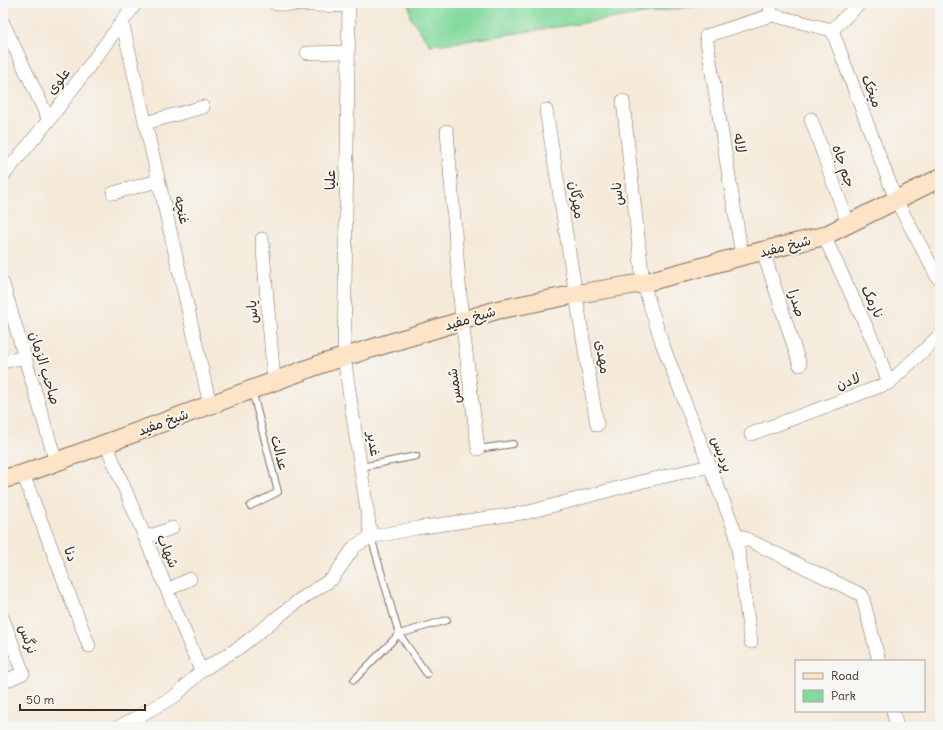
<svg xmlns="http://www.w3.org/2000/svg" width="943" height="730" font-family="Delius,'Playpen Sans Arabic',sans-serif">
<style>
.green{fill:#82d99d;stroke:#5e825e}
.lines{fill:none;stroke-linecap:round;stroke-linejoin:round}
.lane-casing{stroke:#7c6d5f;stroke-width:8}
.street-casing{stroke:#7c6d5f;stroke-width:14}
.secondary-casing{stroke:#7c6d5f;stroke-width:20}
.lane{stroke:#fff;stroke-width:6}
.street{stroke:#fff;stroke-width:13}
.secondary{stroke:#fee4c6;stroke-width:18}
.labels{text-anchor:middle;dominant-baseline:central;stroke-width:4;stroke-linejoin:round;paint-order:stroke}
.street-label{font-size:14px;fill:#3b2a1e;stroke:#f6f6f2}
</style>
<rect width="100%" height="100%" fill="#f6f6f2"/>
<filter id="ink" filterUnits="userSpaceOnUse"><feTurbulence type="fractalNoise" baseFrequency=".025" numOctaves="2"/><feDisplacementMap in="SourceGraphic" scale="8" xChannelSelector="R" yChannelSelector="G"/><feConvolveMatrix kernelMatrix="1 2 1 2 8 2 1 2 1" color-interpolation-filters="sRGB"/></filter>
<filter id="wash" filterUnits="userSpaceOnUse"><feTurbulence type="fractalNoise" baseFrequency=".012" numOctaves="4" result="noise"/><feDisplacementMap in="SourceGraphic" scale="16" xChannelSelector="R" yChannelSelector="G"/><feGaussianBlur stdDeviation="0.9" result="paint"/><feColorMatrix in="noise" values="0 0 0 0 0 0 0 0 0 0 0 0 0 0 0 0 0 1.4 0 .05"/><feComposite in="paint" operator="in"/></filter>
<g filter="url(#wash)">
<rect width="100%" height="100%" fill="#f5e9d8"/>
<path class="green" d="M409 3H704L702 5 452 43 430 45 411 18Z"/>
</g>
<g filter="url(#ink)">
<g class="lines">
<defs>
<path id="lane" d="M478 449 513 444
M361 467 416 456
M250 506 278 492 252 390
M427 674 399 634 447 620
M354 680 399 634 371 537"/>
<path id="street" d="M349 3 344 357 371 537
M276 4 349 6
M772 15 832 30
M122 21 210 405
M3 23 49 120
M832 30 896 200 938 278
M832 30 860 3
M307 53 348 52
M623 101 643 283 662 343 736 534 751 642
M546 110 597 425
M811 119 848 224
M145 123 203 107
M447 131 462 320 478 449
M3 176 49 120 136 3
M113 193 158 181
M824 236 874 343 889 383
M262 239 274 381
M763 251 800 365
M742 256 706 36 772 15 769 3
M3 284 56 462
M3 362 25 357
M751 434 889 383 940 335
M106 444 201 671
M23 474 89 646
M736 534 862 595 879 661
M145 538 172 528
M167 590 190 579
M3 619 23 673 3 682
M893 711 897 727
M119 727 175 696 201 671 240 647 298 601 332 579 355 546 371 537 417 528 529 512 640 482 710 466"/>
<path id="secondary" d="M3 479 23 474 321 364 497 310 577 294 643 283 742 256 824 236 940 178"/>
</defs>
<use href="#lane" class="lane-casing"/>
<use href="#street" class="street-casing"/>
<use href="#secondary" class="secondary-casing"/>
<use href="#lane" class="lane"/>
<use href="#street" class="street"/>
<use href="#secondary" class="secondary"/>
</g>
</g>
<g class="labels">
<g class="street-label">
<text transform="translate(58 81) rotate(-53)">علوی</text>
<text transform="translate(872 91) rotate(69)">میخک</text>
<text transform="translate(740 143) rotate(81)">لاله</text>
<text transform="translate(844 166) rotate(71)">جم جاه</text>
<text transform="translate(330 180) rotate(-89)">علیا</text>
<text transform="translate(617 194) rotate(-96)">ناس</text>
<text transform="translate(577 200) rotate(81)">مهرگان</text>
<text transform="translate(182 210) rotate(77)">غنچه</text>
<text transform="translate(785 246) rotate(-14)">شیخ مفید</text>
<text transform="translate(873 302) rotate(65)">نارمک</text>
<text transform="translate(797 303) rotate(72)">صدرا</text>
<text transform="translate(252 312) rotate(-95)">یاس</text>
<text transform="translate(470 318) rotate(-17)">شیخ مفید</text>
<text transform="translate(603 357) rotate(81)">مهدی</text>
<text transform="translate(45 368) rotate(73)">صاحب الزمان</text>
<text transform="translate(848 381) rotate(-20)">لادن</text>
<text transform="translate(454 386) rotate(-97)">شمس</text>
<text transform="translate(163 422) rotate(-20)">شیخ مفید</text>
<text transform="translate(374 444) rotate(81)">غدیر</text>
<text transform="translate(280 453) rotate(76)">عدالت</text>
<text transform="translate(722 454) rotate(69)">پردیس</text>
<text transform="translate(168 551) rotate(67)">شهاب</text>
<text transform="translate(71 554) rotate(69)">دنا</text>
<text transform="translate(28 639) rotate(70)">نرگس</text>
</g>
</g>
<rect width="943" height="730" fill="none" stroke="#f6f6f2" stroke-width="16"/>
<rect x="795" y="660" width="130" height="52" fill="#f6f6f2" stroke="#aba49d"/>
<rect x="803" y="673" width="20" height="6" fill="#fee4c6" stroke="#aba49d"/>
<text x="831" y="680" font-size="12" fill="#3b2a1e">Road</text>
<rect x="803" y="690" width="20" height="12" fill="#82d99d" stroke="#aba49d"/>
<text x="831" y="700" font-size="12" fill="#3b2a1e">Park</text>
<path d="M20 704v6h125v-6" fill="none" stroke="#3b2a1e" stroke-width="2"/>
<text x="26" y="704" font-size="12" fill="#3b2a1e" stroke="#f6f6f2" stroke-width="3" paint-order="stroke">50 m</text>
</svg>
